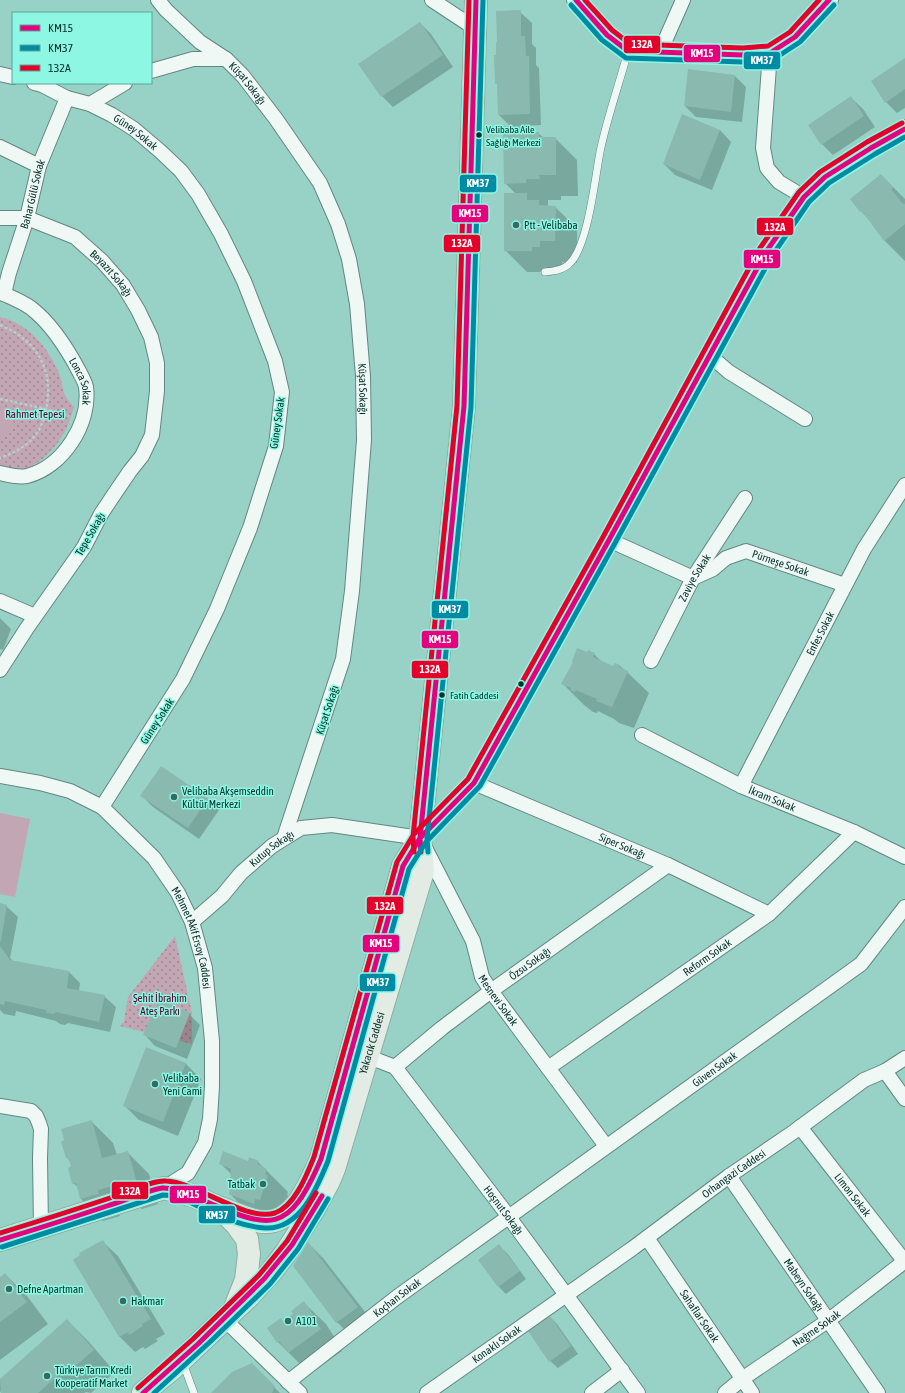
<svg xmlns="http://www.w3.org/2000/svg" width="905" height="1393" font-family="'Asap Condensed',sans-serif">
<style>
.grass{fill:url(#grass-dots)}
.garden{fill:#c3a6b3}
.shadow{fill:#0003}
.building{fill:#8ab9b0}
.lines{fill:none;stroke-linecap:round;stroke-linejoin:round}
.service-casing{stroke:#638780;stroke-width:8}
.minor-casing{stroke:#638780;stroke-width:16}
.tertiary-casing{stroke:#638780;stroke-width:20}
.primary-casing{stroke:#8eae9e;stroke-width:24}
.path{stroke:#bacdc9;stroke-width:2.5;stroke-dasharray:3 2;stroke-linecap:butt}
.service{stroke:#f0f8f6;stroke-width:7}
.minor{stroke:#f0f8f6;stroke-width:14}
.tertiary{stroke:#f0f8f6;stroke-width:18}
.primary{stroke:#e2ece5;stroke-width:22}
.bus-1-casing{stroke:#8df7e3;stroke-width:8}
.bus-2-casing{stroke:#8df7e3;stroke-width:8}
.bus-3-casing{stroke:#8df7e3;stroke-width:8}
.bus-1{stroke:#e5007d;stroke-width:5}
.bus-2{stroke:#008ba5;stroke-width:5}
.bus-3{stroke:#e4002b;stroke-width:5}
.bus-dot{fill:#00312a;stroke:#8df7e3;stroke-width:1.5}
.poi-dot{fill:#356961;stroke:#8df7e3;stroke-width:1.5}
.labels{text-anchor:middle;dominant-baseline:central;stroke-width:3;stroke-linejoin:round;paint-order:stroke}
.bus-label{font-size:10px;fill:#00312a;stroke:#8df7e3;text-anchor:start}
.street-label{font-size:11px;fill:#00312a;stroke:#8df7e3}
.poi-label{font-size:11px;fill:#00312a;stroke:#8df7e3;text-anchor:start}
.park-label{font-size:11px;fill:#540129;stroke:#8df7e3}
.line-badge{stroke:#8df7e3;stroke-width:1.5}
.badge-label{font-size:11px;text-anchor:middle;font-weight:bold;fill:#fff}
</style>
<defs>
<pattern id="grass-dots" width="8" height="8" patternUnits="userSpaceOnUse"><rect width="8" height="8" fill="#c3a6b3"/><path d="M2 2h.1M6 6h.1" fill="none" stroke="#9c8892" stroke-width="1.8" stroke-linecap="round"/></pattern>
</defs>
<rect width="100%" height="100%" fill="#98d2c6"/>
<path class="grass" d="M0 317C26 322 48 347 58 371 62 379 62 389 65 395 67 399 71 403 74 407 66 436 54 453 28 469L0 466Z
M175 936 192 1013V1044L120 1026 124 1021 128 997Z"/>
<path class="garden" d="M0 406C18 413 19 433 0 440Z
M0 813 30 819 15 897 0 894Z"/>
<path class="shadow" d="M520 12 532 23V44L536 48V65L539 68 541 125 524 126 532 133H538L544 138H555L577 160 578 196H561V200H548V206L555 207 577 228V263L562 262V269L553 272H527L505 250 516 194 505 183 511 127 499 115 498 85 496 83 497 56Z
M420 23 431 34 453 67 393 107 382 96Z
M905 60V108L897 113 886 102Z
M735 76 746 87 742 122 696 117 685 106Z
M851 98 863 109 875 127 833 155 822 144Z
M720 130 731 142 712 190 675 175 664 164Z
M881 175 905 199V261L885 241 870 221 861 211Z
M0 618 11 629 3 650 0 649Z
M587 654H594L602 662 614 667 615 664 620 666 627 672 649 693 634 728 619 723 614 719 598 711 597 713 593 712 584 705 563 684Z
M142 796 207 799 219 810 199 839 153 807Z
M0 904 6 906 18 917 10 958 13 961 69 972 80 983 79 991 104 996 116 1007 110 1032 68 1023 65 1025 60 1024 56 1021 16 1011 15 1016 4 1014 0 1010Z
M189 1014 200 1025 187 1059 155 1046 144 1034Z
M147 1048 186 1064 201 1079 178 1136 139 1120 124 1105Z
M91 1121 113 1143 117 1155 127 1152 149 1174 158 1204 142 1209 139 1206 119 1212 120 1216 103 1221 81 1199 79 1188 73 1183 71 1162 67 1158Z
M258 1162 288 1192 287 1195 290 1198 282 1222 252 1216 230 1194 232 1175 220 1163Z
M103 1242 118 1256 165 1334 156 1339 158 1341 145 1349 143 1347 135 1352 120 1337 74 1260Z
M308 1243 323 1258 373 1322 352 1337 337 1322 294 1266Z
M499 1246 507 1253 526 1279 506 1294 499 1287 479 1260Z
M5 1274 27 1296 48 1324 0 1360V1278Z
M304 1303 326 1324 335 1338 333 1340 342 1351 310 1374 278 1342 283 1322 294 1314Z
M550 1317 557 1324 578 1354 558 1368 550 1361Z
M67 1320 89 1342 115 1372 91 1393 86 1392 84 1393H2L0 1391V1380Z
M251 1364 280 1393H213Z"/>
<path class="building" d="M521 10V36H525L526 56H529L530 114 498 115 497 83 495 84 494 55H496V42H497L496 11Z
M420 22 443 55 381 97 358 64Z
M905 58V89L885 103 871 81Z
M688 69 735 75 731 112 684 106Z
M851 96 864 116 821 145 808 125Z
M682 114 720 130 700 180 663 164Z
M503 126H526V132H539V137H556V175H539L540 179H526V183L504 184Z
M881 174 893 188 891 189 903 204 904 203 905 205V224L884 241 862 211 860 212 850 199Z
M504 193H527V200H539V205L556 206 555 241H540V247H532V251H504Z
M577 648 587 652 588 650 595 653 593 657 613 666 615 663 620 665 619 667 628 671 612 707 596 701 597 699 576 690 575 692 570 690 571 688 561 684 573 662 572 661Z
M161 766 208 798 188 828 140 796Z
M0 903 7 905 1 941H0Z
M0 946 10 960 69 971 67 988 105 995 99 1022 56 1012 54 1014 47 1013 46 1010 5 1001 4 1005 0 1004Z
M158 999 190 1013 176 1048 143 1035Z
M146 1047 186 1063 163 1122 123 1106Z
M92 1120 102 1158 128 1151 137 1183 119 1187 116 1185 98 1190 99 1194 80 1199 76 1183 72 1184 68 1168 71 1166 68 1158H66L61 1142 64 1140 61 1129Z
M223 1151 248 1161 249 1157 259 1161 257 1164 267 1169 265 1174 268 1176 260 1200 255 1199 254 1204 229 1194 231 1169 219 1164Z
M103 1240 151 1319 142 1324 143 1326 129 1335 128 1332 119 1337 73 1260 80 1255 79 1253Z
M308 1242 358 1307 336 1323 293 1266Z
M499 1244 520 1271 498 1287 478 1260Z
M5 1273 27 1302 0 1322V1277Z
M304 1301 314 1316 312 1317 321 1329 288 1353 279 1341 277 1343 267 1328 281 1318 283 1321 293 1314 291 1311Z
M550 1316 571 1346 549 1362 528 1331Z
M67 1319 94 1350 66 1374 63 1371 38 1393H1L0 1379Z
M252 1363 275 1386 272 1393H211L232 1372Z"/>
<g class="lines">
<defs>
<path id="service" d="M545 272C553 271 564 270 570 263 588 246 595 178 600 152 607 118 619 85 628 51
M183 1363 194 1393"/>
<g id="minor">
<path id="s1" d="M158 0 166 10 200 42 226 59 243 76 276 119 320 183 338 224 349 259 357 304 363 376 364 440 352 591 343 659 284 838"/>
<path d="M432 0 476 29"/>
<path d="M660 52 683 0"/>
<path d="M770 53 763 148 767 168 779 182 804 197"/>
<path d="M151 71 193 59H226"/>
<path d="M0 74 13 77"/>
<path id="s2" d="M34 83 42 85 67 98 90 104 112 115 134 129 160 151 181 171 198 194 221 234 244 281 275 361 282 392 276 446 250 528 217 609 183 679 102 807"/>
<path d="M90 104 125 83"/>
<path d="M0 147 39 166"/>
<path id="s3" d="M0 218H27L75 237 102 261 123 285 138 310 151 337 157 363V391L152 435 142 456 130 471 115 493 101 514 84 547 27 628 0 670"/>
<path id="s4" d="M0 293 4 294C13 298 23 302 31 308 52 324 68 350 80 373 82 377 85 382 86 387 91 423 63 467 27 476 19 478 8 475 0 473"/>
<path id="s5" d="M4 294 9 273 27 218 39 166 67 98"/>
<path d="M709 355 729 372 805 419"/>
<path id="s6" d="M609 540 693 578 713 569 726 558 746 551 845 585"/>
<path d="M0 601 35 616"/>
<path id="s7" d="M651 661 693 578 745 498"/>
<path id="s8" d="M642 735 741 786 854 832 905 857"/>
<path id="s9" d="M0 776 40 783 70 791 102 807 154 858 178 893 192 922 205 968 212 1041V1086L210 1119 205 1143 188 1173 164 1188"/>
<path id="s10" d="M474 783 668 865 769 914"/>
<path id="s11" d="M741 786 864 549 905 485"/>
<path id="s12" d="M192 922 222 896 241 873 272 846 301 828 332 825 420 838 473 941 482 977 491 991 606 1146"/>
<path id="s13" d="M361 1054 395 1067 503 1209 638 1393"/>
<path id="s14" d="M395 1067 442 1028 491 991 668 865"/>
<path id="s15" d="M548 1068 769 914 854 832"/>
<path d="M885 1071 905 1099"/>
<path d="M0 1106 31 1111 36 1116 39 1123 41 1129 40 1158 41 1228"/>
<path id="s16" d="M800 1127 905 1262"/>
<path id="s17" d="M729 1176 878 1393"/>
<path id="s18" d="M647 1238 752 1393"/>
<path d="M224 1319 300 1393"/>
<path id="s19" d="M288 1382 397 1297 861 964 905 907"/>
<path id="s20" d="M427 1393 633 1248 729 1176 795 1131 864 1080 885 1071 905 1058"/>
<path d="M592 1393 622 1370"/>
<path id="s21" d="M725 1393 742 1379 829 1320 905 1261"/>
</g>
<path id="tertiary" d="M576 0 607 35 628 51 743 55 770 53 795 37 829 0
M420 838 474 783 609 540 766 252 804 197 825 177 871 148 905 129"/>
<g id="primary">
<path d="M215 1206C230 1211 247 1220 263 1222 295 1224 310 1183 321 1159L403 866 420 838"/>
<path d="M0 1240 164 1188 194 1196 215 1206 224 1212 236 1224 247 1239 249 1254 246 1280 236 1305"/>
<path id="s22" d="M143 1393 173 1368 249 1296 272 1271 287 1251 314 1209 329 1181 334 1169 423 871 420 838 464 406 476 0"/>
</g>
</defs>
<use href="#service" class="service-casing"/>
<use href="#minor" class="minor-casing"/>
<use href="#tertiary" class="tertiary-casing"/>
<use href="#primary" class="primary-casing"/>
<path class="path" d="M0 325C34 339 53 366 47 404 43 434 28 448 0 458
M0 399 46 409 69 416"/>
<use href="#service" class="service"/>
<use href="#minor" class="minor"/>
<use href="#tertiary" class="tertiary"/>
<use href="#primary" class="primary"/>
<defs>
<path id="bus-1" d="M576 0 607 35 628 51 743 55 770 53 795 37 829 0
M421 852 420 838 464 406 476 0
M0 1240C37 1229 74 1217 110 1205 127 1200 145 1191 162 1188 173 1187 187 1194 197 1198 269 1228 287 1239 321 1159L403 866 420 838 474 783 609 540 766 252 804 197 825 177 871 148 905 129
M143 1393 198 1344 264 1279 292 1245 322 1196"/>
<path id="bus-2" d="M571 5 602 40 626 58 743 62 774 59 800 42 834 5
M428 852 427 838 471 407 483 0
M2 1247 163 1195C178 1195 193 1204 206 1210 224 1218 245 1227 265 1228 300 1230 317 1188 328 1161L409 869 426 842 480 786 615 543 772 256 809 202 829 183 875 154 905 137
M154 1393 211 1341 270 1284 298 1249 328 1199"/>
<path id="bus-3" d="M585 0 612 30 630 44 743 48 768 46 790 32 819 0
M414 852 413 837 457 406 469 0
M0 1233C40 1221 80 1208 119 1195 132 1191 152 1180 166 1181 197 1182 245 1222 275 1213 295 1206 307 1174 314 1157L397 862 414 834 468 779 603 537 760 248 799 192 820 172 867 142 902 123
M138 1388 193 1339 259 1275 287 1241 316 1193"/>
</defs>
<use href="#bus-1" class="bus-1-casing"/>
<use href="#bus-2" class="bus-2-casing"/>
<use href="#bus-3" class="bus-3-casing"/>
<use href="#bus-1" class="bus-1"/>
<use href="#bus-2" class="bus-2"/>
<use href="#bus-3" class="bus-3"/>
</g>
<g class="bus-dot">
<circle cx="479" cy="135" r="3.5"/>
<circle cx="521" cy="684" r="3.5"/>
<circle cx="442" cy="695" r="3.5"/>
</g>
<g class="poi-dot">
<circle cx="516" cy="225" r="4"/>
<circle cx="174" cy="797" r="4"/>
<circle cx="155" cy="1084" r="4"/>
<circle cx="263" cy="1184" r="4"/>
<circle cx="9" cy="1289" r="4"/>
<circle cx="123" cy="1301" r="4"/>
<circle cx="288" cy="1321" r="4"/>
<circle cx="47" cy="1376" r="4"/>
</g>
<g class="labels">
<g class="bus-label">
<text x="486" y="129">Velibaba Aile<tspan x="486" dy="13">Sağlığı Merkezi</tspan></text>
<text x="450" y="695">Fatih Caddesi</text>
</g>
<g class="street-label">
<text stroke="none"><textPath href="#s1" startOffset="123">Küşat Sokağı</textPath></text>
<text stroke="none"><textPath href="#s2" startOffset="114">Güney Sokak</textPath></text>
<text stroke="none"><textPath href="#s5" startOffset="104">Bahar Gülü Sokak</textPath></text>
<text stroke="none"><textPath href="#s3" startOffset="130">Beyazıt Sokağı</textPath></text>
<text stroke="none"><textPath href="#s4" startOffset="125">Lonca Sokak</textPath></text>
<text stroke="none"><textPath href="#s1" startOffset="459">Küşat Sokağı</textPath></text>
<text transform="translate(277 423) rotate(-82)">Güney Sokak</text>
<text transform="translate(90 534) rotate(-60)">Tepe Sokağı</text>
<text stroke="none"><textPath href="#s6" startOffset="189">Pürneşe Sokak</textPath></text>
<text stroke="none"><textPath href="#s7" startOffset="94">Zaviye Sokak</textPath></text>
<text stroke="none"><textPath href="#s11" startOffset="172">Enfes Sokak</textPath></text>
<text transform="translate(327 710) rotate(-72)">Küşat Sokağı</text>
<text transform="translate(157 721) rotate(-57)">Güney Sokak</text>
<text stroke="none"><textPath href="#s8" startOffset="145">İkram Sokak</textPath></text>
<text stroke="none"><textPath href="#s10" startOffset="161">Siper Sokağı</textPath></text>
<text stroke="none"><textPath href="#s12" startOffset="109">Kutup Sokağı</textPath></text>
<text stroke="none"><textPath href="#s9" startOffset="270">Mehmet Akif Ersoy Caddesi</textPath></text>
<text stroke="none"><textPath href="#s15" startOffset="194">Reform Sokak</textPath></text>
<text stroke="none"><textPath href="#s14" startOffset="170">Özsu Sokağı</textPath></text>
<text stroke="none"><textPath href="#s12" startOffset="446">Mesnevi Sokak</textPath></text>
<text stroke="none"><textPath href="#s22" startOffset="429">Yakacık Caddesi</textPath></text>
<text stroke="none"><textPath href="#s19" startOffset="529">Güven Sokak</textPath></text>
<text stroke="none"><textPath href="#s20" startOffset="377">Orhangazi Caddesi</textPath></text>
<text stroke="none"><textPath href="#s16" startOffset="86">Limon Sokak</textPath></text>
<text stroke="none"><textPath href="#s13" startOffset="216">Hoşnut Sokağı</textPath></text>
<text stroke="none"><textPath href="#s17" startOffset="132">Mabeyn Sokağı</textPath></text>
<text stroke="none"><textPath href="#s19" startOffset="138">Koçhan Sokak</textPath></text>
<text stroke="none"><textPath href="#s18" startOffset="94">Sahaflar Sokak</textPath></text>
<text stroke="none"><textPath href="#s21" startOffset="112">Nağme Sokak</textPath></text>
<text stroke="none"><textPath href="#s20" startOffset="85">Konaklı Sokak</textPath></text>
</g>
<g class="poi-label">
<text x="524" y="225">Ptt - Velibaba</text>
<text x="182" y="791">Velibaba Akşemseddin<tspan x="182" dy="13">Kültür Merkezi</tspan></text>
<text x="163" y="1078">Velibaba<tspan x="163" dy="13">Yeni Cami</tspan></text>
<text x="255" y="1184" text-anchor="end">Tatbak</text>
<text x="17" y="1289">Defne Apartman</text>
<text x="131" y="1301">Hakmar</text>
<text x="296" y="1321">A101</text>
<text x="55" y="1370">Türkiye Tarım Kredi<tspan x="55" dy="13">Kooperatif Market</tspan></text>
</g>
<g class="park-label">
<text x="35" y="414">Rahmet Tepesi</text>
<text x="160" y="998">Şehit İbrahim<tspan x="160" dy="13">Ateş Parkı</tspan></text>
</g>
</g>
<g class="line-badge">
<rect x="623" y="35" width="38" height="19" rx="4" fill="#e4002b"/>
<rect x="683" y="44" width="38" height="19" rx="4" fill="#e5007d"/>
<rect x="743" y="51" width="38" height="19" rx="4" fill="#008ba5"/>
<rect x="459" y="174" width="38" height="19" rx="4" fill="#008ba5"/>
<rect x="451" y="204" width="38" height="19" rx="4" fill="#e5007d"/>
<rect x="756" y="217" width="38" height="19" rx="4" fill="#e4002b"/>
<rect x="443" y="234" width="38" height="19" rx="4" fill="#e4002b"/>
<rect x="743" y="249" width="38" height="20" rx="4" fill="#e5007d"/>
<rect x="431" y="600" width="38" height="19" rx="4" fill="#008ba5"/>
<rect x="421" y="630" width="38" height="19" rx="4" fill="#e5007d"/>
<rect x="411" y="660" width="38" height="19" rx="4" fill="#e4002b"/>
<rect x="366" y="896" width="38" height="19" rx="4" fill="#e4002b"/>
<rect x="362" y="934" width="38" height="19" rx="4" fill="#e5007d"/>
<rect x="359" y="973" width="37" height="19" rx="4" fill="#008ba5"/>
<rect x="111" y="1181" width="38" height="19" rx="4" fill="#e4002b"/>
<rect x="169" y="1185" width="38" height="19" rx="4" fill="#e5007d"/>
<rect x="198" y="1205" width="38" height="19" rx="4" fill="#008ba5"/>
</g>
<g class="badge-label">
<text x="642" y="48">132A</text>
<text x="702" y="57">KM15</text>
<text x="762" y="64">KM37</text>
<text x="478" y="187">KM37</text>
<text x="470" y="217">KM15</text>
<text x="775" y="231">132A</text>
<text x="462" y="247">132A</text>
<text x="762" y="263">KM15</text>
<text x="450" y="613">KM37</text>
<text x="440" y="643">KM15</text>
<text x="430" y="673">132A</text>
<text x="385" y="910">132A</text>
<text x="381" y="947">KM15</text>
<text x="378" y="986">KM37</text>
<text x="130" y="1195">132A</text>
<text x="188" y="1198">KM15</text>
<text x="217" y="1219">KM37</text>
</g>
<rect x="12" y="12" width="140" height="72" fill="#8df7e3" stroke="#55a899"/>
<rect x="20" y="25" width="20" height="6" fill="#e5007d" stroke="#55a899"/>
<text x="48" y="32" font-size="12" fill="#00312a">KM15</text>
<rect x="20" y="45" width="20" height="6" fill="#008ba5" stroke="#55a899"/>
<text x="48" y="52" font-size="12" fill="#00312a">KM37</text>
<rect x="20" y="65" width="20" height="6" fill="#e4002b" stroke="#55a899"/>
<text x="48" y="72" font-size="12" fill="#00312a">132A</text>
</svg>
